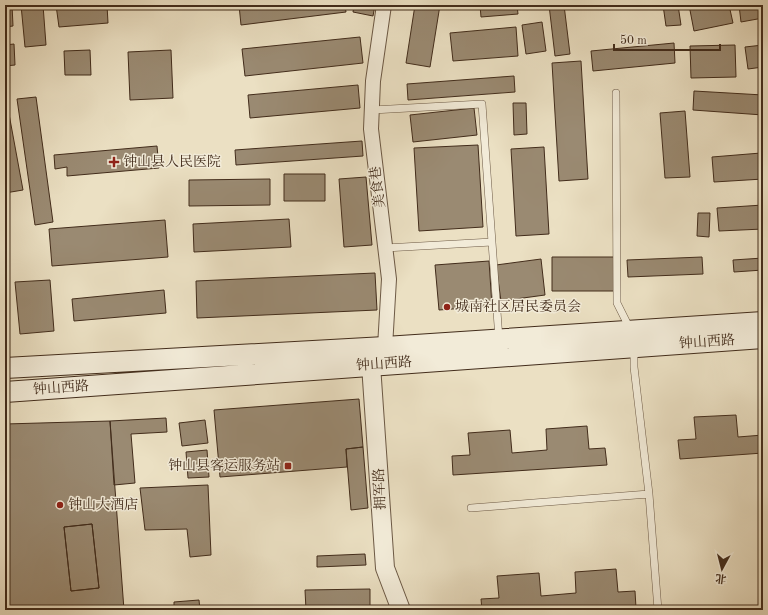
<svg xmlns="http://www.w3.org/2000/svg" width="768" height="615" font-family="'Old Standard TT','Noto Serif SC',serif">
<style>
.building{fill:#9a8a72;stroke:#422c1b;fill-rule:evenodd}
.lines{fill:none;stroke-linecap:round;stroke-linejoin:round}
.service-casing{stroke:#6c5945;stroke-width:8}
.minor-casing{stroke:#6c5945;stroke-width:16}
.tertiary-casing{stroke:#6c5945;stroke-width:20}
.secondary-casing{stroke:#422c1b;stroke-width:22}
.service{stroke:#f2ebd8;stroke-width:7}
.minor{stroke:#f2ebd8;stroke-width:14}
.tertiary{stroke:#f2ebd8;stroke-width:18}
.secondary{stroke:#f2ebd8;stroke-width:20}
.poi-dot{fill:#8f2418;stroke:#f2ebd8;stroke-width:1.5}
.labels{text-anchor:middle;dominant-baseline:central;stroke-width:3;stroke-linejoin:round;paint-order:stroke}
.poi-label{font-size:14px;fill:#422c1b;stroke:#f2ebd8;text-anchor:start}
.street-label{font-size:14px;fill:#422c1b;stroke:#f2ebd8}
</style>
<rect width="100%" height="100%" fill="#ebe0c3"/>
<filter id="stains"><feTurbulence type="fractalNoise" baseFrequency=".005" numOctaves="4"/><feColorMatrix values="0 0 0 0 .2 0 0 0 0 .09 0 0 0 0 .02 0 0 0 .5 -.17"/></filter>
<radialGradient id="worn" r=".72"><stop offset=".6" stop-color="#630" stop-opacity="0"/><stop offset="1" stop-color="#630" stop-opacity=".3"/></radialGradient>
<path class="building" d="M5 5H12L13 26 5 27Z
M21 5H43L46 45 25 47Z
M56 5H107L108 23 59 27Z
M239 5H345L346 12 241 25Z
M354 5H375L373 16 353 12Z
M415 5H440L430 67 406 63Z
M480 5H517L518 14 481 17Z
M549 5H564L570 54 555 56Z
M663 5H678L681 25 666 26Z
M689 5H729L733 23 694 31Z
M739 5H763V18L741 22Z
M542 22 546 51 526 54 522 25Z
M516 27 518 56 453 61 450 33Z
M360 37 363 63 245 76 242 49Z
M674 43 675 63 593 71 591 51Z
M14 44 15 65 5 66V45Z
M735 45 736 77 691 78 690 46Z
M763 45V67L748 69 745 47Z
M90 50 91 75H65L64 51Z
M171 50 173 98 130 100 128 52Z
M581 61 588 179 559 181 552 63Z
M514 76 515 92 408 100 407 84Z
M358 85 360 108 250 118 248 95Z
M694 91 763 95V115L693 110Z
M36 97 53 222 35 225 17 99Z
M513 103H526L527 134 514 135Z
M474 108 477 135 413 142 410 115Z
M685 111 690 177 665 178 660 113Z
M5 114H9L23 190 5 193Z
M362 141 363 156 236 165 235 150Z
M478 145 483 227 419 231 414 148Z
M157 146 159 168 67 176V167L55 169 54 155Z
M544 147 549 234 516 236 511 149Z
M761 153 763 179 714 182 712 157Z
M284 174H325V201H284Z
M366 177 372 245 344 247 339 179Z
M270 179V205L189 206V180Z
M763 205V229L719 231 717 208Z
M698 213H710L709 237 697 236Z
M289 219 291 247 194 252 193 224Z
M165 220 168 257 52 266 49 229Z
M552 257H614V291H552Z
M702 257 703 274 628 277 627 260Z
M763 258V270L734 272 733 260Z
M541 259 545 295 501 301 496 265Z
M489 261 492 306 439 310 435 265Z
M375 273 377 310 197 318 196 281Z
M50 280 54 331 20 334 15 282Z
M164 290 166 313 74 321 72 299Z
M359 399 363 447 346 449 347 467 220 477 214 410Z
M736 415 738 437 763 435V453L680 459 678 440 696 439 694 417Z
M166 418 167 432 131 434 135 483 114 485 110 421Z
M205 420 208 443 182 446 179 423Z
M110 421 124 610H5V424ZM92 524 99 588 71 591 64 527Z
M587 426 589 449 605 448 607 465 453 475 452 456 470 455 468 433 510 430 512 453 547 450 546 429Z
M363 447 368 508 351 510 346 449Z
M207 450 209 477 188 478 186 452Z
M208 485 211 555 190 557 187 529 145 530 140 488Z
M92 524 99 588 71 591 64 527Z
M365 554 366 565 317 567V556Z
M616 569 618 592 635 591 636 608 604 610H482L481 599 499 598 497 576 539 573 541 596 576 593 575 572Z
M370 589V610H306L305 590Z
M199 600 200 610H174V602Z"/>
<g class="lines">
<defs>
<path id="service" d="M616 93 617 303 630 329
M372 110 482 104 499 339
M385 248 492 242
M634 349V367L649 494 658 610
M471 508 649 494"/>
<path id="minor" d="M380 353 385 347 389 279 371 129 373 81 384 5"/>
<path id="tertiary" d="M371 365 385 568 401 610"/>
<path id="secondary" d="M5 368 385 347 763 322
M5 392 763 338"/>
</defs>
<use href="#service" class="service-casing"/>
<use href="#minor" class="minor-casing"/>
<use href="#tertiary" class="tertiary-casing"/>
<use href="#secondary" class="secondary-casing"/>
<use href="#service" class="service"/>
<use href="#minor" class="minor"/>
<use href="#tertiary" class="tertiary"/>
<use href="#secondary" class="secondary"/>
</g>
<g class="poi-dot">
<path d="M112 156h4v4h4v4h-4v4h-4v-4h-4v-4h4z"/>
<circle cx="447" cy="307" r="4"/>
<rect x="284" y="462" width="8" height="8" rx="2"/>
<circle cx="60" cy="505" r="4"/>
</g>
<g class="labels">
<g class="poi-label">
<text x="123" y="162">钟山县人民医院</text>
<text x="455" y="307">城南社区居民委员会</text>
<text x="280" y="466" text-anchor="end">钟山县客运服务站</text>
<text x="68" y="505">钟山大酒店</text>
</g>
<g class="street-label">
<text transform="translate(378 187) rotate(-97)">美食巷</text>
<text transform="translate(707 342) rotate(-4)">钟山西路</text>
<text transform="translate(384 364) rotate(-4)">钟山西路</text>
<text transform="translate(61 388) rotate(-4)">钟山西路</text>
<text transform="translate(380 489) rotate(-93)">拥军路</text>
</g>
</g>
<rect width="768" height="615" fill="none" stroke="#ebe0c3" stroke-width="20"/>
<rect x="6" y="6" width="756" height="603" fill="none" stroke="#422c1b" stroke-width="2"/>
<rect x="10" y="10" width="748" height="595" fill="none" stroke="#422c1b"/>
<g transform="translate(722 569) rotate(187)" stroke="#f2ebd8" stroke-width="3" paint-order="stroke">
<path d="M0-3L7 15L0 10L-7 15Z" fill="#422c1b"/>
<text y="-6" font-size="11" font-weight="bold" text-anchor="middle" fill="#422c1b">北</text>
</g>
<path d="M614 44v6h106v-6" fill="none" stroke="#422c1b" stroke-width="2"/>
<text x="620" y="44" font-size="12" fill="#422c1b" stroke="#f2ebd8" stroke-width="3" paint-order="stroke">50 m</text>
<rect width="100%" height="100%" filter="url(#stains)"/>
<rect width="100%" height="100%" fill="url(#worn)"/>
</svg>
